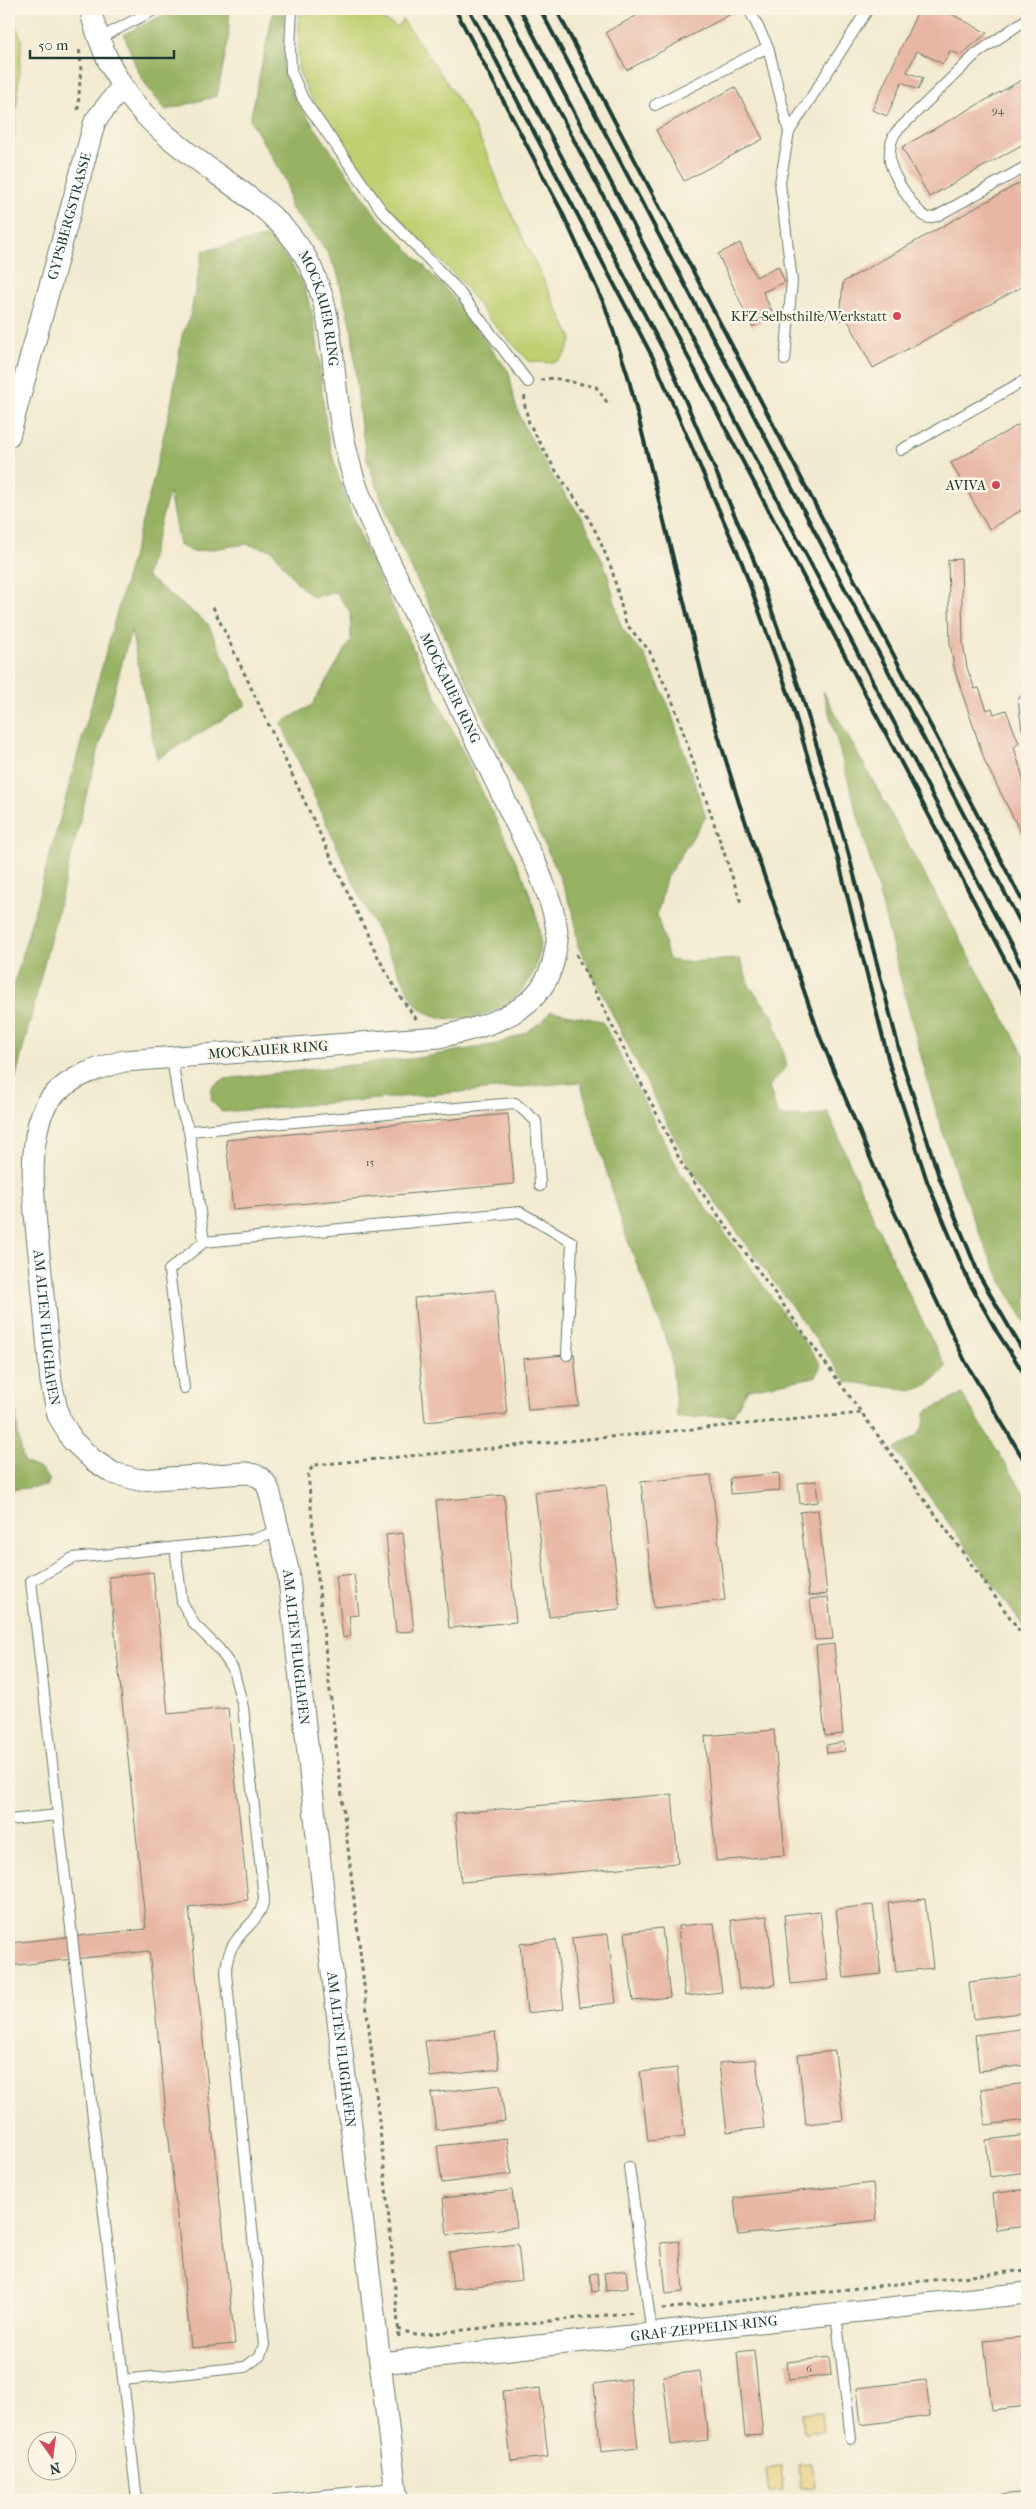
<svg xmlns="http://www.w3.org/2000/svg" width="1036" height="2509" font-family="'IM FELL French Canon',serif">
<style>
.green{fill:#c0cf71;stroke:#708652}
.forest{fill:#98b263;stroke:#5c784c}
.sand{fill:#eeda9e;stroke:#868c69}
.building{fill:#e8b7a4}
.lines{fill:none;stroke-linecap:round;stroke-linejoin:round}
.lane-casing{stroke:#697a6b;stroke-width:12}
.street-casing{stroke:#697a6b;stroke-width:23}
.path{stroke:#697a6b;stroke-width:3;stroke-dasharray:4 4;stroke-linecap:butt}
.lane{stroke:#fff;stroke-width:10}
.street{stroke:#fff;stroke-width:21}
.rail{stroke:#1f3d34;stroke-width:4}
.poi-dot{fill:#d1495b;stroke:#fcf5e5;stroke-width:2}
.labels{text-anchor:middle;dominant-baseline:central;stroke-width:5;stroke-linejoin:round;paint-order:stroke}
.number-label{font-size:11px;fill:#515c50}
.street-label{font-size:14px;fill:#1f3d34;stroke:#fcf5e5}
.poi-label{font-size:14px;fill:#1f3d34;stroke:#fcf5e5;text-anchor:end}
</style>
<rect width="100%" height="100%" fill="#fcf5e5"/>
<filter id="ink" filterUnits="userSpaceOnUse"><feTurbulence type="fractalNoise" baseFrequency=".02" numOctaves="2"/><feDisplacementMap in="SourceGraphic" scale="10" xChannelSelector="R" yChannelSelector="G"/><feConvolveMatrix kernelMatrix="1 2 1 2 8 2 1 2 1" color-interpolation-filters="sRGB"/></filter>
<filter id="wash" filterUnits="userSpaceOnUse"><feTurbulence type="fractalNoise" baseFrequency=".0096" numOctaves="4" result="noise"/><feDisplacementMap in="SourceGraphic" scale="20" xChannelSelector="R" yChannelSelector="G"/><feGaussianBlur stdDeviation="1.12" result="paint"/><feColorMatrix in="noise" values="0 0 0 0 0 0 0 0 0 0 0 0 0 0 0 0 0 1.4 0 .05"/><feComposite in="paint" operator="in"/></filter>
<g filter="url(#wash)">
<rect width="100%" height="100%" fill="#f2ead0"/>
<path class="green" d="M346 9H373L375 15 397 27 403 20C441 74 482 127 501 192L572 339C562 366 556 364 529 361L489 319 463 284 388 206 309 95 298 69 299 15Z
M9 10 22 40 9 197Z"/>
<path class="forest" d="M176 9H230L228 41 217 96 166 110C141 82 136 69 124 34Z
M273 13 284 14V73L297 102 376 215 450 294 509 372 515 403 524 426 549 471 579 514 592 536 607 572 621 626 630 639 644 654 669 707 706 817 666 878 657 915 669 960 684 962 740 959 750 987 773 1016 787 1066 769 1086 778 1116 807 1117 828 1112C864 1198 901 1284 946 1366 937 1378 928 1387 913 1390L847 1382 689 1166 578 946 573 911 560 878 516 782 396 537 367 460 360 419 352 331 337 272 326 250 290 207 286 181 250 120Z
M269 236C283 253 297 270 305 290 322 337 319 388 328 437 336 476 351 512 365 549L524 878C538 918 552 952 523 989 503 1016 449 1030 421 1009 412 1003 405 984 400 974 355 893 320 807 281 723L312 705 351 640 350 612 336 592 313 597 298 584 272 550 246 544 193 552 179 545 169 492 146 576 208 624 246 705 157 759 131 630 88 788 9 1105V1003L151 489 172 400 182 335 190 317 203 251Z
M823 691 1027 1060V1325C959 1217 930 1090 898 968 875 875 849 783 823 691Z
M551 1011 602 1021 680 1172 821 1365 815 1377 748 1389 733 1415 677 1418 671 1352 625 1233 580 1082 222 1112 211 1101 212 1087 224 1079 417 1058 497 1044 523 1034 543 1021Z
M9 1337 18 1436 24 1462 40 1469 50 1480 46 1486 9 1490Z
M962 1394 1027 1498V1631L895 1449C914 1438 925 1436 925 1412Z"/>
<path class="sand" d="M821 2412 823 2431 804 2433 802 2413Z
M812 2464 815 2487 800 2488 798 2465Z
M781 2467 783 2491 769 2492 766 2469Z"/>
<g id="blocks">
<path class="building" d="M649 9H728L731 14 627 70 606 32Z
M765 9H780L769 15Z
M919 9H942L987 33 961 55 950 51 943 64 917 51 907 72 923 78 918 90 902 82 887 116 872 110Z
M1027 77V142L929 197 902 147Z
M735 87 763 139 684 181 656 130Z
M1027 179V284L873 368 846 317 840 321 843 282Z
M740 243 756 277 778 266 785 282 763 292 774 316 752 327 718 254Z
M1027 420V507L989 529 951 463Z
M961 559 963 643 967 668 975 689 979 688 987 710 992 708 994 714 1006 710 1019 743 1014 747 1027 792V845L985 762 955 671 950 644 948 560Z
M508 1114 514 1184 233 1210 226 1140Z
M495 1290 507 1414 425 1422 414 1298Z
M574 1354 579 1406 528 1410 523 1359Z
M779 1473 780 1490 731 1494 730 1478Z
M711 1475 725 1600 654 1608 641 1482Z
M816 1481 818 1502 800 1504 798 1483Z
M606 1484 620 1609 549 1617 535 1492Z
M504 1495 516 1622 449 1628 436 1501Z
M818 1510 827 1594 809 1596 800 1512Z
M403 1533 414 1631 396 1632 386 1535Z
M153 1572 168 1714 228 1708 248 1900 189 1907 235 2344 191 2348 149 1951 9 1966V1943L146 1929 109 1577Z
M354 1574 359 1615 349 1616 351 1636 343 1638 336 1576Z
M828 1597 833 1639 815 1640 810 1599Z
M834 1644 843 1734 825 1736 816 1646Z
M774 1730 785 1855 716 1861 705 1736Z
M844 1742 845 1751 827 1753 826 1745Z
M672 1794 678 1863 461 1882 455 1813Z
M925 1899 933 1968 896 1972 888 1903Z
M873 1905 881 1974 844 1978 836 1909Z
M820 1911 828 1980 791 1984 784 1915Z
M767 1916 775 1985 739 1989 731 1920Z
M714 1923 722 1992 685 1996 678 1926Z
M662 1928 670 1997 633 2001 625 1932Z
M608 1934 616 2003 580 2007 572 1938Z
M556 1940 564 2009 527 2013 520 1944Z
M1027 1975V2012L973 2019 969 1982Z
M1027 2028V2065L979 2071 975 2035Z
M495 2032 499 2069 430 2077 425 2041Z
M835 2051 843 2120 806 2124 798 2055Z
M756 2059 764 2128 727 2132 719 2063Z
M677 2068 685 2137 648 2141 640 2072Z
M1027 2083V2120L985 2125 981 2089Z
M500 2085 505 2121 436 2130 431 2093Z
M1027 2135V2172L990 2177 986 2140Z
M507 2138 511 2174 442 2183 437 2146Z
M873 2183 877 2220 738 2235 734 2198Z
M1027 2189V2226L996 2230 992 2194Z
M512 2190 517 2227 447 2235 443 2198Z
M679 2241 683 2292 666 2294 661 2243Z
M518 2244 522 2280 453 2289 449 2252Z
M626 2270 628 2288 606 2291 604 2273Z
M597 2273 599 2291 592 2292 590 2274Z
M1021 2337 1027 2406 992 2410 984 2341Z
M754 2350 763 2435 745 2436 737 2352Z
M829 2357 831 2375 789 2380 787 2362Z
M700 2371 708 2440 671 2445 663 2376Z
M630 2379 638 2448 601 2452 594 2384Z
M926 2380 930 2416 861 2425 857 2388Z
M540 2388 548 2457 511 2461 503 2392Z
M1027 2492V2500H1001V2495Z
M983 2496 984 2500H959V2499Z"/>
</g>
</g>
<g filter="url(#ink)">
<use href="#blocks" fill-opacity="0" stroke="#697a6b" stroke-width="1"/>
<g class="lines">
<defs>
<path id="lane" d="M292 9 290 49 291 71 303 99 382 211 457 289 528 382
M749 9 768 47 789 132 868 9
M1027 19 976 54 896 132C890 141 889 151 890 162 893 175 916 215 929 218L937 216 1027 166
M98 39 156 9
M655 105 768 47
M785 360 792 281 780 183 789 132
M901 450 1027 379
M1027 698 1024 701 1027 726
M172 1057 179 1104 189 1131 204 1242 520 1212 572 1242 567 1355
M189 1131 515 1103 536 1121 540 1186
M184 1388 169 1270 204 1242
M9 1820 58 1815
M629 2167 652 2334
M836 2314 851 2439
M123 2380 245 2367 260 2356 264 2345 226 1973C227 1930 260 1929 264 1898L243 1707 233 1669 219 1649 194 1624 182 1602 175 1547
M137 2500 31 1581 73 1558 255 1539 279 1530
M275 2500 395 2488"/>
<g id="street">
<path id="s1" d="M90 9C111 91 147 124 214 172 248 196 284 220 305 256 329 298 331 340 336 387 339 413 343 440 350 465 356 491 369 517 380 542L539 871C546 892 556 912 557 934 558 940 556 947 555 953 546 1012 489 1026 439 1037L124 1061C98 1068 70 1076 51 1098 21 1134 37 1229 41 1273 44 1309 48 1346 51 1382L58 1415 72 1440 93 1460 113 1473 139 1480 245 1473C257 1474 264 1478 269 1490L288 1570 331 1963 397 2500"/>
<path id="s2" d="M9 436 95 121 121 88"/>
<path id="s3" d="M381 2363 1027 2293"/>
</g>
</defs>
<use href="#lane" class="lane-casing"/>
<use href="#street" class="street-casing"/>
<path class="path" d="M78 110 81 66 79 47
M540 380 553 378 596 387 609 405
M525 396 524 402 529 423 554 468 584 511 597 534 612 570 626 624 649 650 674 705 741 903
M213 607 379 959 401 998 417 1020
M576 954 684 1168 1027 1641
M662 2309 1027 2270
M398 2329 416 2335 636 2312
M399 2337C377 2048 333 1761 308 1473L314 1465 862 1413"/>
<use href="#lane" class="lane"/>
<use href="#street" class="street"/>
<path class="rail" d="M455 9 562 212 605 306 628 376 712 715 739 803 820 1037 882 1186 966 1363 1027 1465
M469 9 653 358 742 563 791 701 837 855 890 1066 927 1181 968 1280 997 1332 1027 1378
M484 9 665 353 753 558 803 699 848 852 903 1064 939 1177 979 1275 1027 1358
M505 9 1027 1002
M520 9 1027 976
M540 9 1027 935
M556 9 1027 910"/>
</g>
</g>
<g class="poi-dot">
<circle cx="897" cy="316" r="5"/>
<circle cx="996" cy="485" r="5"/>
</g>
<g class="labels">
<g class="number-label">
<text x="998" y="110">94</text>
<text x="370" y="1162">15</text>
<text x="809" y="2368">6</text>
</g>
<g class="street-label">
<text stroke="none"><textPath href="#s2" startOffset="228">GYPSBERGSTRASSE</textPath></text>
<text stroke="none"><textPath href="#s1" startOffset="390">MOCKAUER RING</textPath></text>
<text stroke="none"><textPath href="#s1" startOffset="795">MOCKAUER RING</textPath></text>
<text transform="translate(268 1050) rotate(-4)">MOCKAUER RING</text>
<text stroke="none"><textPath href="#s1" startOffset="1870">AM ALTEN FLUGHAFEN</textPath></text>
<text stroke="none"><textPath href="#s1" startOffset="2364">AM ALTEN FLUGHAFEN</textPath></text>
<text stroke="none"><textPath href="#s1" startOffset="2769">AM ALTEN FLUGHAFEN</textPath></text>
<text stroke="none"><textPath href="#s3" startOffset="325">GRAF-ZEPPELIN-RING</textPath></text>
</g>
<g class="poi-label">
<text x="887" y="316">KFZ-Selbsthilfe/Werkstatt</text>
<text x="986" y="485">AVIVA</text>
</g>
</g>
<rect width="1036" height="2509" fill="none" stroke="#fcf5e5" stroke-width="30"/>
<g transform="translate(52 2456) rotate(166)"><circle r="24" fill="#fcf5e5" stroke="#a4ab9e"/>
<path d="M0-4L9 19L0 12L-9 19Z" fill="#d1495b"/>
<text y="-8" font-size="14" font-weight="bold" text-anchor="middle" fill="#1f3d34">N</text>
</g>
<path d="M30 50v8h144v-8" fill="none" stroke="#1f3d34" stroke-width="2.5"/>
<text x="38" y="50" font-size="15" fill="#1f3d34" stroke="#fcf5e5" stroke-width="4" paint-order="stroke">50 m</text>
</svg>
